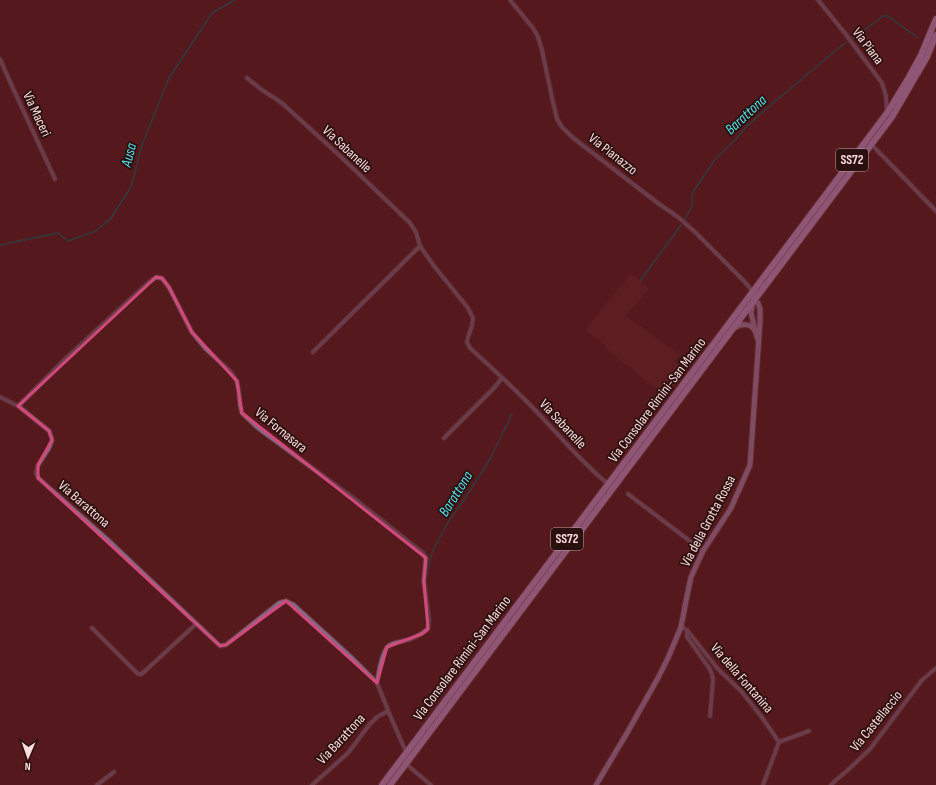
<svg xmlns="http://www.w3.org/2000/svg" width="936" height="785" font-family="'Sofia Sans Condensed',sans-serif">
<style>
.built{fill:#662428}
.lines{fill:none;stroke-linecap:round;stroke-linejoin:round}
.stream{stroke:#056166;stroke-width:1.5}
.street-casing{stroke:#71393c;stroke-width:5.5}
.secondary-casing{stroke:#71393c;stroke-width:7}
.primary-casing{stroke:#71393c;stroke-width:8}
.street{stroke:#836988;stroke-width:3.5}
.secondary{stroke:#b087b8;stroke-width:5}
.primary{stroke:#d39ede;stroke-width:6}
.marked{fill:none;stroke:#d1497b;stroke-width:3;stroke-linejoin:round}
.labels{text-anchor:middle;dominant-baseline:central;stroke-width:3.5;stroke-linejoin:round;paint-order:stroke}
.shield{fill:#2b1010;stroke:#bea09f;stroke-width:1}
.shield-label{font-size:13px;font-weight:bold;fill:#fddddc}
.street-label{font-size:14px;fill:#fddddc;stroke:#2b1010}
.water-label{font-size:15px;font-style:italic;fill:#4fe4ed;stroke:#2b1010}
</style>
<rect width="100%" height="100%" fill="#561a1d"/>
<path class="built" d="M631 274 649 288 626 316 680 355 675 362 686 370 676 383 669 387 663 388 654 387 608 350 604 344 585 330Z"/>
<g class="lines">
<path class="stream" d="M851 39 858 35 883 16H888L918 38
M684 221 692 206V195L693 192 716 158 736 139 748 125 772 104 846 42
M0 245 58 233 68 241 96 231 111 218 131 187 142 145 169 78 212 13 234 0
M640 281 681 225
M426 580 431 555 436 544 449 521 464 500 490 459 512 414"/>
<defs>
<path id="street" d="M510 0 533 28 538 37 542 50 552 98 557 119 562 127 572 137 659 204 678 217 696 233 745 282 750 288 752 292
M818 0 844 32 882 83 886 96 887 112
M0 59 11 84 55 179
M247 78 262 90 276 99 283 104 340 156 410 223 416 232 420 246 434 266 468 308 473 318 472 326 468 337 467 342 470 348C492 368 514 388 535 410 559 435 581 462 608 484
M872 145 936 211
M313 352 420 246
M0 397 18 406 49 431 52 440 49 448 38 465 36 472 38 478 107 539 220 646 226 645 279 603 286 601 294 605 351 657 377 683 392 720 406 752V764L431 785
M18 406 65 359 149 282 156 277 162 278 169 287 192 332 205 348 230 371 237 381 239 391 240 404 242 413 258 428 356 500 423 553 426 558 424 581 429 620 428 629C422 634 416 637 409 640 402 642 390 642 386 649 380 659 379 672 377 683
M444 438 494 388 502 378
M628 494 703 551
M681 627 687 630 717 668 741 691 761 716 779 742
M92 628 138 674H141L145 671 196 624
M687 631V637L709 668 712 674 713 680 710 716
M97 785 114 772
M312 785 348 753 369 725 377 717 388 711
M763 785 779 742 809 731
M831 785 836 780 848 770 870 749 922 680 936 668"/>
<path id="secondary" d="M753 303 751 312 755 331
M734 328C741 324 750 322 755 331 756 333 757 337 758 340
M596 785 627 733 658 678 668 658 681 627 686 601 691 577 703 551 731 508 750 465 760 322V309L758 303 754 300 753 292"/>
<path id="primary" d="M382 785 887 113 909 77 921 55 936 19
M390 785 892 117 927 57 936 35"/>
</defs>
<use href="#street" class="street-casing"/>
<use href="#secondary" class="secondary-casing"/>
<use href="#primary" class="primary-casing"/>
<use href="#street" class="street"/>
<use href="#secondary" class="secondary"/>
<use href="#primary" class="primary"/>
</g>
<path d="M0 0H936V785H0ZM156 277 162 278 169 287 192 332 237 381 242 413 426 558 424 581 428 629 422 634 387 647 377 683 286 601 226 645 220 646 38 478V465L52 440 49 431 18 406Z" fill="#561a1d" fill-opacity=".55" fill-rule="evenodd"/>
<path class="marked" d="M156 277 162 278 169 287 192 332 237 381 242 413 426 558 424 581 428 629 422 634 387 647 377 683 286 601 226 645 220 646 38 478V465L52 440 49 431 18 406Z"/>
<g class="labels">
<g class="shield">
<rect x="836" y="149" width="32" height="22" rx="3"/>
<rect x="551" y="528" width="32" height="22" rx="3"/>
</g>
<g class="shield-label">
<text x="852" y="160">SS72</text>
<text x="567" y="539">SS72</text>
</g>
<g class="street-label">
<text transform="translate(868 46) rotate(53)">Via Piana</text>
<text transform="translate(37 114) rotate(65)">Via Maceri</text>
<text transform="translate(347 149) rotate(43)">Via Sabanelle</text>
<text transform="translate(613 154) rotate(38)">Via Pianazzo</text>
<text transform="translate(657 400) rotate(-53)">Via Consolare Rimini-San Marino</text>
<text transform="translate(563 424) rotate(47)">Via Sabanelle</text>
<text transform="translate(281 430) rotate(39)">Via Fornasara</text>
<text transform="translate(84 504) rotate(41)">Via Barattona</text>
<text transform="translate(708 521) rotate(-62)">Via della Grotta Rossa</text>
<text transform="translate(462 658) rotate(-53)">Via Consolare Rimini-San Marino</text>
<text transform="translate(742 678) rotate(49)">Via della Fontanina</text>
<text transform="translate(876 721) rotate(-51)">Via Castellaccio</text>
<text transform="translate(341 739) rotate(-47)">Via Barattona</text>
</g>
<g class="water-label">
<text transform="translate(746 115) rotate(-43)">Barattona</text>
<text transform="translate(129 155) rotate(-75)">Ausa</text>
<text transform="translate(456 494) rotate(-58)">Barattona</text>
</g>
</g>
<g transform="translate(28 757) rotate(182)" stroke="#2b1010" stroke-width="3" paint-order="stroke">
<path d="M0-3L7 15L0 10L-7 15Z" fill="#fddddc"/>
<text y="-6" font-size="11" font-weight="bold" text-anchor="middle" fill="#fddddc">N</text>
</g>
</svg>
